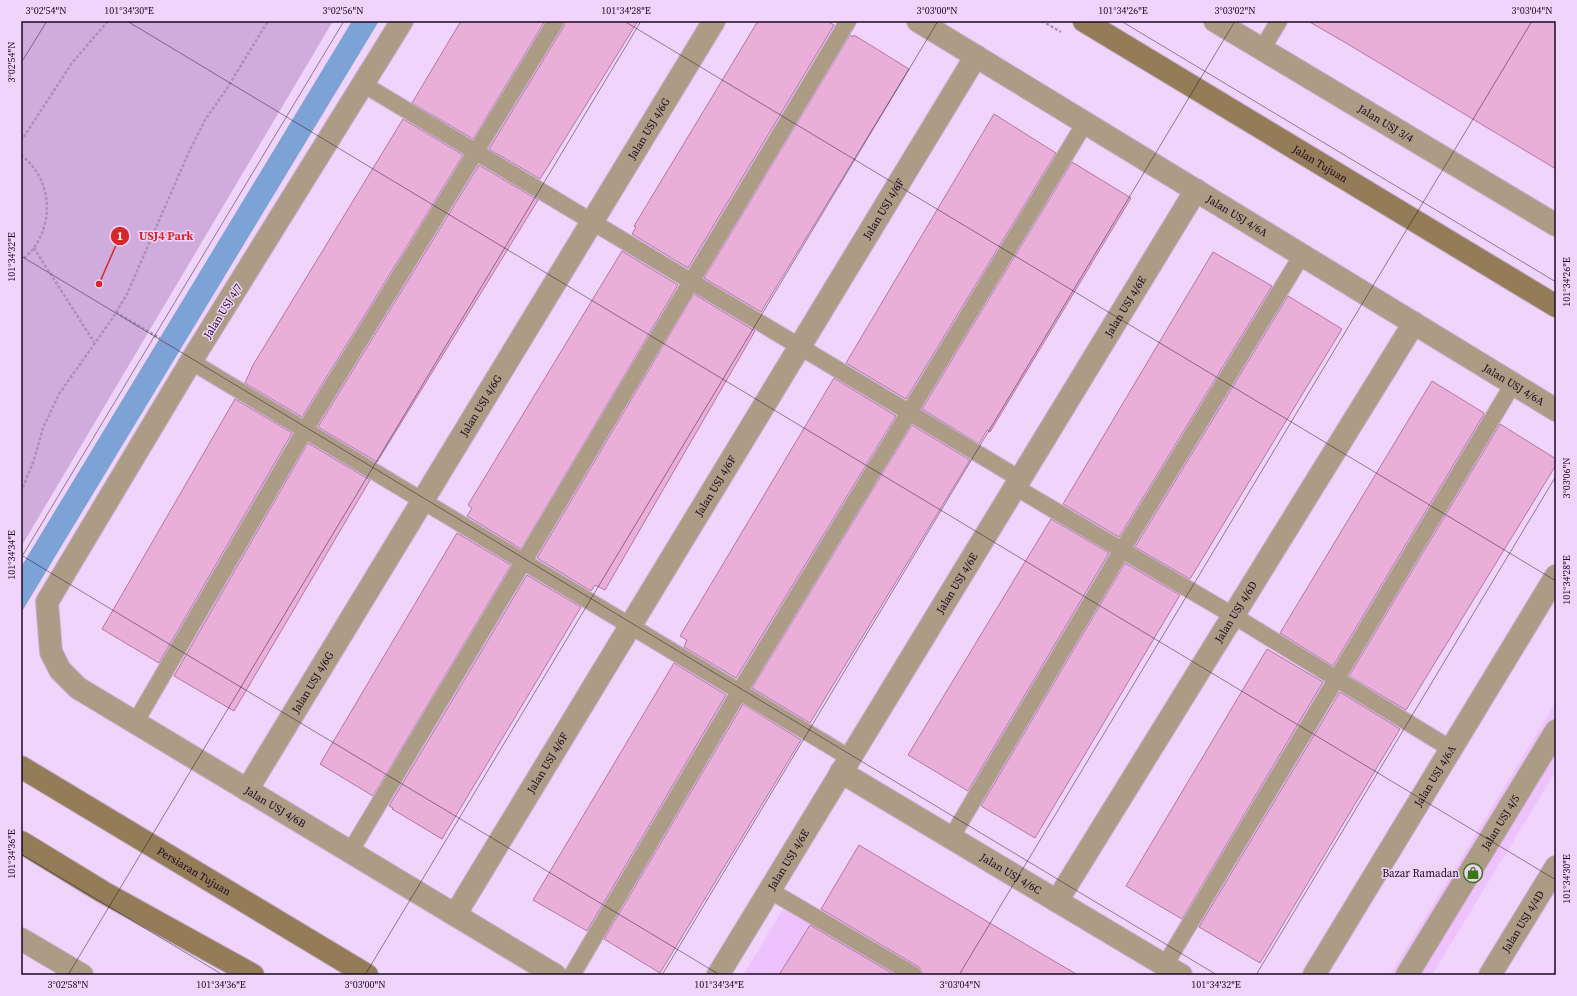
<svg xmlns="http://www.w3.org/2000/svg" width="1577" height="996" font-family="'Source Serif 4',serif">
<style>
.built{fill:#eec3fd}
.green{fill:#d0acdd}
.water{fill:#7da2d5}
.building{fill:#e9afd9;stroke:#b575a5}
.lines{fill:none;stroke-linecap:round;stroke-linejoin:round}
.lane-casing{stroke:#c9afd3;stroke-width:18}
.street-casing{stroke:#c9afd3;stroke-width:24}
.secondary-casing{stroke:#c9afd3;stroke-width:24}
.path{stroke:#a991b3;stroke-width:2.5;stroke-dasharray:3 2;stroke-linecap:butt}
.lane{stroke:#ad9c85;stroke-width:16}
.street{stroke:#ad9c85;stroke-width:22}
.secondary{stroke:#947c58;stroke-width:22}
.ticks{fill:none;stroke:#19081f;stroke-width:1;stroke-opacity:0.45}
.labels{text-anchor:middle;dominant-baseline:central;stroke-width:3;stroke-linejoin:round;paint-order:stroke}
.street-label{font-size:11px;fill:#19081f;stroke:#f0d4fb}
.poi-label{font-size:11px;fill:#19081f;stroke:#f0d4fb;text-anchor:end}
.leader{fill:none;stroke:#d62828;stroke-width:1.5}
.callout-dot{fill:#d62828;stroke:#f0d4fb;stroke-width:1.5}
.mark-label{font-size:12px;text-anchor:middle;font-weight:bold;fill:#fff}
.callout-label{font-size:12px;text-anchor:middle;font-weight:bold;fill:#d62828;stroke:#f0d4fb;stroke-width:3;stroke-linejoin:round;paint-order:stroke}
.neatline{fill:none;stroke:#19081f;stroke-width:1.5}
.ticks-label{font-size:10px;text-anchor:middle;fill:#19081f}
</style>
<rect width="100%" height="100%" fill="#f0d4fb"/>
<path class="built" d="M1556 702V771L1432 975H1390Z
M785 906 902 975H743Z"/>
<path class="green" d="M21 21H333L21 547Z"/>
<path class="water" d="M352 21H379L21 613V567Z"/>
<path class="building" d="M461 21H545L473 139 412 103Z
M565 21H638L540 179 489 149 564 26Z
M758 21H827L834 25 688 268 632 234 636 227 634 226Z
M1308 21H1556V169L1346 43Z
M850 35 853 37 854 35 909 69 761 312 704 278Z
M994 114 1056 153 906 399 846 363Z
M403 119 463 155 302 417 245 383 253 365Z
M1072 162 1131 198 990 432 987 430 979 444 922 409Z
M479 165 538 200 377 462 318 427Z
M622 251 678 285 521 549 467 516 472 508 468 505Z
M1213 252 1272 286 1119 537 1063 504Z
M694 294 755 331 605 590 595 585 591 591 537 558Z
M1288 296 1342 329 1190 579 1135 547Z
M834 378 896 416 736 678 684 647 687 640 680 636Z
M1432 381 1484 413V414L1333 666 1280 633Z
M235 399 292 433 159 663 102 629Z
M1500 424 1556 459V465L1406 710 1349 676Z
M912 425 970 460 810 723 752 688Z
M308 443 370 480 234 711 174 676Z
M1051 519 1109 553 968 791 908 755Z
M457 533 511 565 373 796 320 764Z
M1125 563 1180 595 1035 838 981 806Z
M527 575 581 607 442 839 392 809 393 808 389 806Z
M1267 649 1323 682 1182 919 1126 886Z
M674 663 726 695 587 931 533 900Z
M1340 692 1400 729 1260 963 1199 927Z
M743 704 801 740 660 973 604 939Z
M859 845 1020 941 1078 975H923L919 967 821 909Z
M810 925 895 975H779Z"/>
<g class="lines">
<defs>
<path id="lane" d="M1262 49 1279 21
M363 84 1020 479
M192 362 850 758
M1015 487 1234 616 1451 749
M135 723 305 430 556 21
M951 838 1122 550 1302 255
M350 852C517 575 680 297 848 21
M769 890 914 975
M1165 965 1513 384
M572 975 739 692 1085 123"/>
<g id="street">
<path id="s1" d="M402 21 193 358 47 602 51 652 60 670 78 688 555 975"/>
<path id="s2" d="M918 21 1556 410"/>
<path id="s3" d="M1215 21 1556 225"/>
<path id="s4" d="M841 772 1181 975"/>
<path id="s5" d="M247 790 714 21"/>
<path id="s6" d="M1057 901 1414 323"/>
<path id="s7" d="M455 915 976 56"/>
<path d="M21 939 82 975"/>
<path id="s8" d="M718 975 1196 190"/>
<path id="s9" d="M1314 975 1556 576"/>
<path id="s10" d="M1407 975 1556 731"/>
<path id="s11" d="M1490 975 1556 867"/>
</g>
<g id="secondary">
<path id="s12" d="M1084 21 1556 306"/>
<path id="s13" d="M21 767 367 975"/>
<path d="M21 842 103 892 253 975"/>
</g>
</defs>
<use href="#lane" class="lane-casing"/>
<use href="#street" class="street-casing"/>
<use href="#secondary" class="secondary-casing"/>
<path class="path" d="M1042 21 1061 32
M21 141 72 63 108 21
M21 155C50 177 55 218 34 248 31 252 25 257 21 261
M34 248 94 342
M116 312 171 345
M21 492 34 460 43 428 59 394 112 319 127 294 188 154 205 120 226 90 268 21"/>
<use href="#lane" class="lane"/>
<use href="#street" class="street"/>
<use href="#secondary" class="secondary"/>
</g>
<path class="ticks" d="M127 21 1556 880M624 21 1556 581M1121 21 1556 282M21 63 47 21M21 256 1217 975M21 555 720 975M21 558 344 21M21 854 223 975M68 975 641 21M365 975 938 21M662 975 1235 21M959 975 1532 21M1256 975 1556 476M1553 975 1556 971"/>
<defs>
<symbol id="shop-ring" viewBox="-11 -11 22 22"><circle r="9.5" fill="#f0d4fb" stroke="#397713" stroke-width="1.5"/><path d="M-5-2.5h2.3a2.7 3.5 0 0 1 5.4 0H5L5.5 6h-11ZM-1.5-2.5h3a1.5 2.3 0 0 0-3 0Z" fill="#397713"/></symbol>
</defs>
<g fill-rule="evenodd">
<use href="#shop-ring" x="1462" y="862" width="22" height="22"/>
</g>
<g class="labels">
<g class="street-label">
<text stroke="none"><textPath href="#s3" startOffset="199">Jalan USJ 3/4</textPath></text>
<text stroke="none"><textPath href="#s5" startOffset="774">Jalan USJ 4/6G</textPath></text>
<text stroke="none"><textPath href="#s12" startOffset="276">Jalan Tujuan</textPath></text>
<text stroke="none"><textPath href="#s7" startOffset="826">Jalan USJ 4/6F</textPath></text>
<text stroke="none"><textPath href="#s2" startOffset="374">Jalan USJ 4/6A</textPath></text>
<text stroke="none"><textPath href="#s8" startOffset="783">Jalan USJ 4/6E</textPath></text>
<text transform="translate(223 311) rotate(-58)">Jalan USJ 4/7</text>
<text stroke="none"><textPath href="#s2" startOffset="698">Jalan USJ 4/6A</textPath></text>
<text stroke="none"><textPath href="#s5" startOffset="450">Jalan USJ 4/6G</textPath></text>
<text stroke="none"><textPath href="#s7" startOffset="502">Jalan USJ 4/6F</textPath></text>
<text stroke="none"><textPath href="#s8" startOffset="459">Jalan USJ 4/6E</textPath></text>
<text stroke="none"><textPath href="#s6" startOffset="340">Jalan USJ 4/6D</textPath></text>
<text stroke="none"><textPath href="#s5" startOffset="126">Jalan USJ 4/6G</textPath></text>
<text stroke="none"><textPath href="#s7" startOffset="178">Jalan USJ 4/6F</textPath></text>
<text stroke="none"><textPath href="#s9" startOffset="233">Jalan USJ 4/6A</textPath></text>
<text stroke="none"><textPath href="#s1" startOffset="1007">Jalan USJ 4/6B</textPath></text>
<text stroke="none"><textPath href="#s10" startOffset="179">Jalan USJ 4/5</textPath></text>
<text stroke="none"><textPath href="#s8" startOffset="135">Jalan USJ 4/6E</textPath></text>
<text stroke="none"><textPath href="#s13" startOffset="202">Persiaran Tujuan</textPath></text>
<text stroke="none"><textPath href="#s4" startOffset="198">Jalan USJ 4/6C</textPath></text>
<text stroke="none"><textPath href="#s11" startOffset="63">Jalan USJ 4/4D</textPath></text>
</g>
<g class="poi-label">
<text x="1459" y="873">Bazar Ramadan</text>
</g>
</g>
<path class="leader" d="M99 284L120 236"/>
<g class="callout-dot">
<circle cx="99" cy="284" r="4"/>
<circle cx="120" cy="236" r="10"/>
</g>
<g class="mark-label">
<text x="120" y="240">1</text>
</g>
<g class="callout-label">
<text x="166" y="240">USJ4 Park</text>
</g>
<rect width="1577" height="996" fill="none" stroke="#f0d4fb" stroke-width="44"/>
<rect x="22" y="22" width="1533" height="952" class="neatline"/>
<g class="ticks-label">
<text x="46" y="14">3°02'54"N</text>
<text x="129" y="14">101°34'30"E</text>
<text x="343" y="14">3°02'56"N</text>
<text x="626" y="14">101°34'28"E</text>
<text x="937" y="14">3°03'00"N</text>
<text x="1123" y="14">101°34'26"E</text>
<text x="1235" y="14">3°03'02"N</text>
<text x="1532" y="14">3°03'04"N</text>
<text transform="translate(11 62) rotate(-90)" y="4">3°02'54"N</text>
<text transform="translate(11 257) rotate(-90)" y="4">101°34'32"E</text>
<text transform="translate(1566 282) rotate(-90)" y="4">101°34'26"E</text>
<text transform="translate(1566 478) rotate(-90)" y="4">3°03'06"N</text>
<text transform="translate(11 555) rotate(-90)" y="4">101°34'34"E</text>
<text transform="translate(1566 580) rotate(-90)" y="4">101°34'28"E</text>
<text transform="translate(11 854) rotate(-90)" y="4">101°34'36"E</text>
<text transform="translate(1566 879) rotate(-90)" y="4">101°34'30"E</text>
<text x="68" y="988">3°02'58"N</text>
<text x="221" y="988">101°34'36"E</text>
<text x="365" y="988">3°03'00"N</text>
<text x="719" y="988">101°34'34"E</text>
<text x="960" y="988">3°03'04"N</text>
<text x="1216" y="988">101°34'32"E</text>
</g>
</svg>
